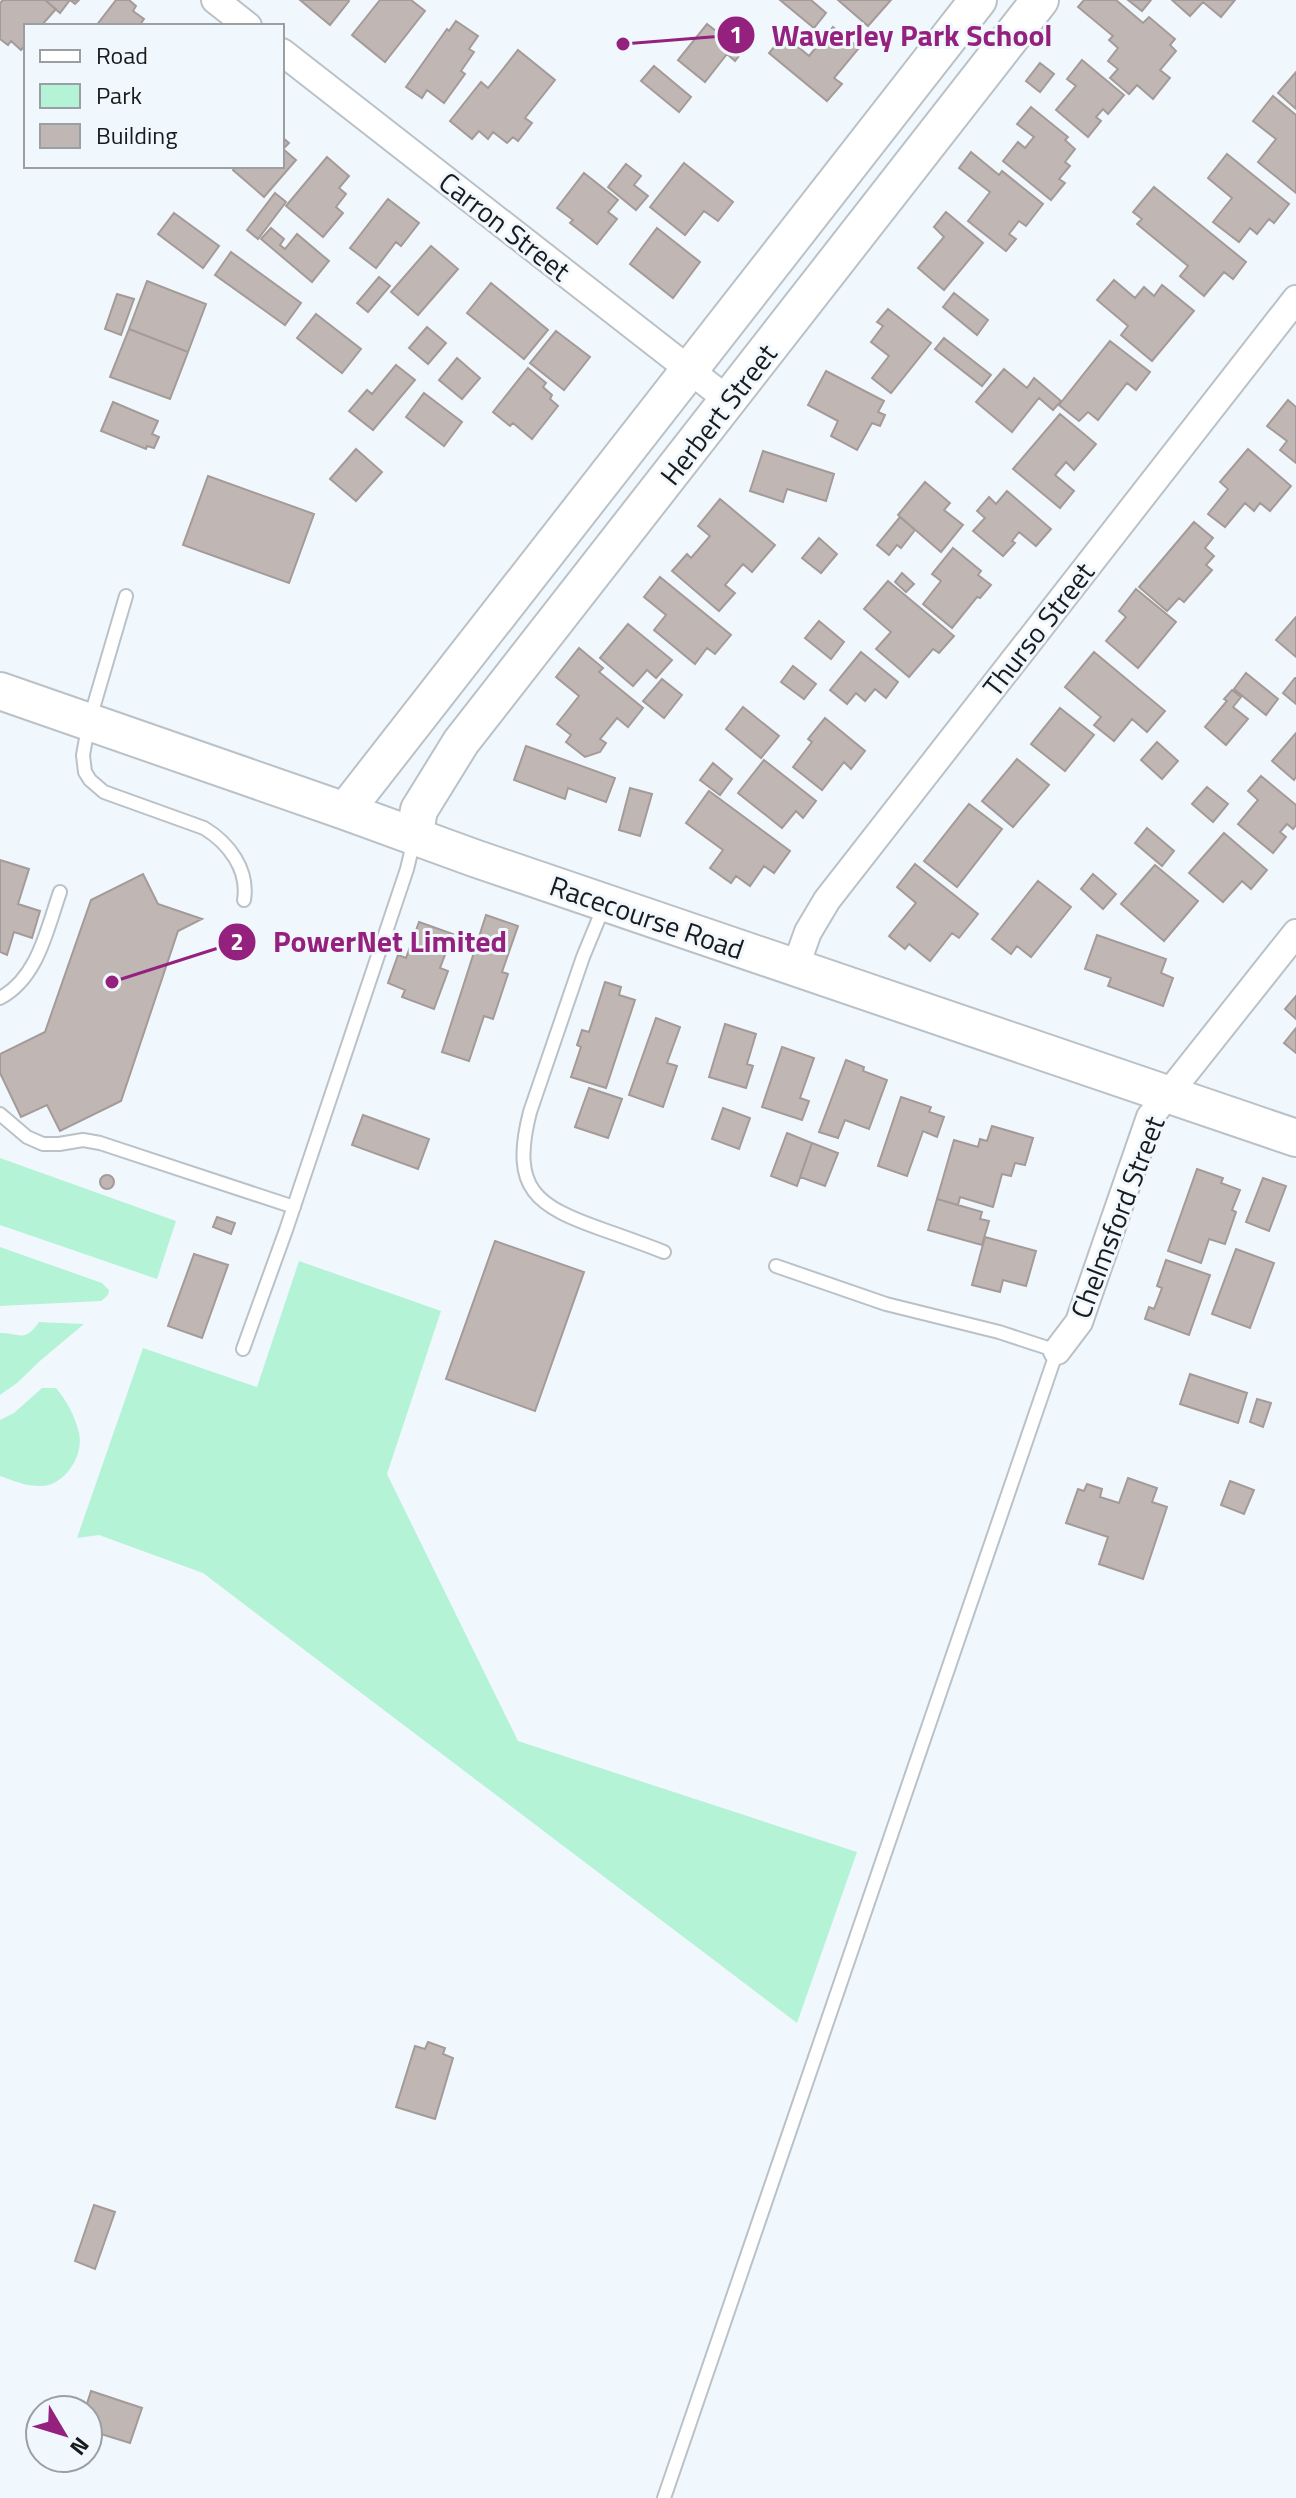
<svg xmlns="http://www.w3.org/2000/svg" width="1296" height="2498" font-family="'Titillium Web',sans-serif">
<style>
.green{fill:#b5f3d6}
.building{fill:#c0b7b4;stroke:#a49b98;stroke-width:2}
.lines{fill:none;stroke-linecap:round;stroke-linejoin:round}
.lane-casing{stroke:#bac1c7;stroke-width:16}
.street-casing{stroke:#bac1c7;stroke-width:30}
.secondary-casing{stroke:#bac1c7;stroke-width:40}
.lane{stroke:#fff;stroke-width:12}
.street{stroke:#fff;stroke-width:26}
.secondary{stroke:#fff;stroke-width:36}
.labels{text-anchor:middle;dominant-baseline:central;stroke-width:6;stroke-linejoin:round;paint-order:stroke}
.street-label{font-size:28px;fill:#181a1c;stroke:#f0f8fd}
.leader{fill:none;stroke:#95217e;stroke-width:3}
.callout-dot{fill:#95217e;stroke:#f0f8fd;stroke-width:3}
.mark-label{font-size:24px;text-anchor:middle;font-weight:bold;fill:#fff}
.callout-label{font-size:30px;text-anchor:middle;font-weight:bold;fill:#95217e;stroke:#f0f8fd;stroke-width:6;stroke-linejoin:round;paint-order:stroke}
</style>
<rect width="100%" height="100%" fill="#f0f8fd"/>
<path class="green" d="M0 1158 176 1221 157 1279 0 1225Z
M0 1247 102 1283 109 1290 108 1295 101 1301 0 1306Z
M299 1261 441 1311 387 1474 518 1741 857 1852 797 2023 203 1573 99 1535 77 1538 143 1348 257 1387Z
M39 1322 84 1324 41 1360 17 1383 0 1395V1333C21 1333 24 1343 39 1322Z
M42 1388H56C67 1401 75 1416 79 1433 84 1455 66 1484 43 1486 28 1487 14 1481 0 1476V1420L14 1413Z"/>
<path class="building" d="M3 0H45L56 9 41 26H26V44L21 50 11 41 8 45 0 39V3Z
M45 0H79L75 4 70 0 60 13Z
M116 0H129L136 6 133 11 144 19 139 26H96Z
M300 0H348L349 1 330 25Z
M380 0H411L425 11 385 62 352 35Z
M780 0H811L826 13 814 28Z
M838 0H891L868 26Z
M1084 0H1116L1143 23 1149 17 1175 39 1170 45 1176 51 1160 70 1170 78 1153 99 1137 85 1129 94 1110 78 1118 69 1108 61 1118 48 1109 40 1113 36 1078 7Z
M1128 0H1151L1142 11Z
M1172 0H1235L1221 17 1203 2 1190 16Z
M456 21 478 36 469 49 474 52 461 71 465 74 444 103 427 90 422 98 406 87 447 29 449 31Z
M707 24 734 45 741 36 749 43 735 61 727 54 705 82 678 60Z
M833 27 859 48 834 78 842 84 827 101 769 53 784 35 809 56Z
M518 50 555 80 525 118 532 123 518 141 513 137 507 143 493 132 488 139 479 131 472 139 450 121 481 82 488 88Z
M1082 60 1124 95 1108 114 1103 109 1096 117 1101 121 1088 137 1056 110 1076 86 1067 79Z
M1040 63 1054 74 1040 92 1026 81Z
M654 66 691 97 679 112 641 81Z
M1296 72V109L1278 93Z
M1273 96 1296 115V193L1258 162 1276 139 1253 121Z
M1031 107 1068 137 1065 140 1075 149 1065 162 1070 166 1059 179 1065 183 1051 200 1003 161 1018 142 1025 148 1034 137 1017 124Z
M282 137 289 143 283 149 296 160 264 197 233 170 236 166H282Z
M971 152 999 175 1002 171 1043 204 1026 226 1019 221 1009 234 1016 239 1006 251 968 221 990 192 959 168Z
M1227 154 1289 204 1274 223 1269 219 1257 234 1250 228 1239 242 1213 222 1232 198 1208 178Z
M327 157 349 176 339 188 346 194 336 207 343 213 323 237 286 206Z
M684 163 733 202 718 221 704 211 685 235 650 207Z
M626 164 641 176 634 185 648 196 636 210 608 187Z
M584 173 618 200 608 212 617 219 597 244 570 223 573 220 557 208Z
M1154 187 1246 262 1233 279 1224 272 1204 296 1180 276 1188 266 1137 224 1142 219 1133 212Z
M275 193 286 202 258 239 247 230Z
M388 199 419 223 401 246 396 242 376 268 350 248Z
M946 212 983 243 944 290 918 268 944 237 934 227Z
M174 213 219 246 203 268 158 234Z
M271 228 284 239 280 245 285 249 297 234 329 261 312 282 261 239Z
M657 228 700 262 673 298 630 264Z
M431 246 458 269 418 315 391 292Z
M231 252 301 303 285 325 215 275Z
M379 277 390 286 368 312 357 303Z
M1114 280 1135 298 1144 287 1154 296 1162 285 1194 311 1152 361 1121 335 1128 326 1097 300Z
M147 281 206 304 188 352 129 329Z
M491 283 548 330 524 359 467 313Z
M954 293 988 320 977 335 943 307Z
M117 294 134 299 121 335 105 329Z
M888 309 931 343 891 393 872 378 889 356 871 342 883 326 877 322Z
M316 314 361 349 342 373 297 338Z
M427 327 446 343 428 364 409 348Z
M129 329 188 352 170 399 110 377Z
M556 331 590 357 564 390 530 363Z
M944 338 991 375 982 386 935 349Z
M1110 341 1150 372 1136 390 1127 383 1098 420 1088 412 1079 421 1059 405Z
M457 358 480 378 462 399 439 380Z
M396 365 415 380 373 430 349 411 367 390 372 394Z
M528 368 546 383 543 387 552 395 550 399 558 406 532 439 513 423 510 426 493 412Z
M1004 369 1027 388 1034 378 1061 401 1053 410 1039 398 1012 432 976 402Z
M826 371 884 401 878 412 885 415 880 426 872 423 857 450 831 436 838 421 808 405Z
M424 393 462 422 444 446 406 417Z
M1288 400 1296 407V463L1280 450 1287 441 1267 426Z
M113 402 158 421 152 434 159 437 154 448 147 446 146 449 101 431Z
M1060 414 1096 444 1074 470 1066 462 1055 475 1074 491 1060 508 1013 469Z
M356 449 382 472 356 501 330 479Z
M1248 449 1291 486 1270 511 1260 503 1254 511 1245 503 1225 527 1208 514 1228 489 1220 482Z
M763 451 834 474 826 501 787 489 783 502 750 491Z
M208 476 314 514 289 583 183 545Z
M925 482 950 503 944 510 963 525 941 552 898 515Z
M1007 491 1051 529 1036 546 1019 532 1012 541 1015 543 1003 556 973 531 985 518 977 511 989 497 996 504Z
M720 499 775 545 752 572 743 564 725 585 735 593 719 611 672 571 687 554 691 558 710 536 698 526Z
M900 517 915 530 901 548 897 545 889 555 877 545Z
M1194 522 1213 538 1205 548 1214 556 1206 565 1212 570 1184 602 1179 598 1167 611 1139 587Z
M819 538 837 554 821 573 802 558Z
M953 548 981 571 978 575 991 585 980 598 977 597 952 628 923 604 941 581 932 574Z
M902 573 914 584 906 592 895 582Z
M660 577 731 635 715 654 707 648 695 664 654 630 666 615 644 597Z
M888 581 954 636 939 653 933 649 909 677 876 649 891 632 864 609Z
M1136 589 1176 622 1138 668 1106 641 1126 617 1119 611Z
M1296 617V657L1276 640Z
M819 621 844 642 831 659 805 638Z
M628 624 672 660 656 678 647 670 633 686 600 658Z
M579 648 603 668 599 672 643 708 628 727 617 718 600 739 606 743 600 752 585 757 566 742 571 735 557 724 579 696 556 677Z
M861 652 898 682 886 698 875 689 865 701 856 693 847 704 830 690Z
M1094 652 1165 711 1147 732 1132 719 1114 741 1094 725 1101 717 1065 687Z
M793 666 816 684 804 699 781 682Z
M1246 673 1278 699 1266 715 1234 689Z
M1295 678H1296V704L1283 693Z
M662 679 682 695 664 718 643 701Z
M1232 690 1241 697 1233 707 1248 719 1226 745 1205 727 1227 701 1224 699Z
M743 707 779 736 761 758 726 729Z
M1060 708 1094 735 1065 771 1031 744Z
M825 718 865 751 851 769 844 762 822 790 793 767 812 742 808 739Z
M1296 733V777L1294 780 1272 761Z
M1157 742 1178 761 1162 779 1141 760Z
M526 746 615 778 606 802 568 788 565 799 514 780Z
M1017 759 1049 785 1013 827 982 801Z
M764 760 816 801 803 818 796 811 782 828 738 793Z
M713 763 732 779 720 795 700 780Z
M1261 776 1296 805V825L1293 829 1287 824 1280 832 1286 837 1273 853 1238 824 1258 800 1248 791Z
M1207 787 1228 804 1213 822 1192 804Z
M630 788 652 794 640 836 619 830Z
M709 791 790 851 774 873 764 866 750 886 736 876 731 883 710 868 723 850 686 823Z
M969 804 1002 829 957 887 924 861Z
M1147 828 1174 851 1162 866 1135 843Z
M1224 833 1267 870 1251 889 1242 881 1223 902 1189 873Z
M0 860 29 869 18 904 40 911 32 938 14 932 7 955 0 952Z
M915 864 978 914 959 938 952 933 930 961 909 944 905 949 889 936 916 903 897 887Z
M1155 865 1198 901 1164 941 1121 904Z
M143 874 158 904 202 919 178 931 121 1101 60 1131 47 1105 21 1117 0 1073V1054L45 1032 91 900Z
M1093 874 1116 894 1103 909 1081 889Z
M1038 881 1071 907 1031 957 1017 946 1011 954 992 939Z
M486 915 518 926 502 972 508 974 493 1019 484 1016 469 1061 442 1052Z
M419 922 453 934 440 968 448 971 434 1009 402 997 405 990 388 983 398 955 406 958Z
M1097 935 1166 959 1161 973 1173 978 1163 1006 1108 986 1111 978 1085 969Z
M605 982 621 987 619 995 635 1000 606 1088 571 1077 581 1047 577 1045 582 1030 589 1032Z
M1296 996V1019L1285 1009Z
M656 1018 680 1027 667 1063 677 1066 663 1107 629 1095Z
M725 1024 756 1034 747 1064 753 1066 746 1088 709 1077Z
M1296 1028V1053L1284 1043Z
M782 1047 814 1058 800 1098 809 1101 802 1120 762 1107Z
M846 1060 864 1067 863 1071 887 1080 869 1129 845 1120 838 1138 819 1132Z
M589 1088 622 1099 608 1138 575 1127Z
M901 1097 931 1107 929 1112 944 1117 937 1137 923 1131 907 1176 878 1166Z
M723 1108 750 1118 739 1149 712 1139Z
M363 1115 429 1139 418 1169 352 1145Z
M992 1126 1033 1138 1025 1165 1015 1163 1011 1176 1002 1174 993 1207 960 1197 958 1205 937 1199 954 1140 978 1147 980 1139 987 1141Z
M787 1133 812 1143 797 1186 771 1176Z
M812 1143 838 1153 825 1186 800 1177Z
M1197 1169 1223 1178 1221 1183 1240 1190 1232 1210 1236 1212 1225 1244 1209 1239 1201 1263 1168 1251Z
M100 1182a7 7 0 1 1 14 0a7 7 0 1 1-14 0Z
M1263 1178 1286 1186 1269 1231 1246 1222Z
M937 1199 982 1212 980 1219 989 1221 982 1245 928 1230Z
M217 1217 235 1223 231 1234 213 1227Z
M985 1237 1036 1251 1026 1286 1003 1280 1000 1292 972 1285Z
M495 1241 584 1272 535 1411 446 1379Z
M1236 1249 1274 1263 1250 1328 1212 1314Z
M194 1254 228 1265 202 1338 168 1326Z
M1166 1260 1210 1275 1189 1335 1145 1319 1149 1307 1154 1309 1162 1288 1157 1286Z
M1190 1374 1247 1393 1238 1423 1180 1404Z
M1257 1399 1271 1403 1263 1427 1250 1422Z
M1128 1478 1157 1488 1152 1502 1167 1507 1143 1579 1099 1564 1108 1537 1066 1523 1078 1489 1084 1491 1087 1484 1102 1489 1100 1497 1119 1503Z
M1230 1481 1254 1490 1244 1514 1221 1505Z
M428 2042 445 2048 443 2054 453 2058 435 2119 396 2107 415 2046 425 2049Z
M94 2205 115 2212 95 2269 75 2261Z
M91 2391 142 2408 130 2443 88 2430V2410H85Z"/>
<g class="lines">
<defs>
<path id="lane" d="M126 596 89 722 83 755 85 772 90 780 104 792 204 828C229 843 249 870 244 900
M604 906 583 957 530 1112C510 1190 536 1206 604 1230 624 1237 644 1244 664 1252
M0 998C38 978 47 929 60 892
M0 1114 27 1137 43 1144H59L83 1140 100 1143 294 1207
M243 1349 286 1230 407 869 414 840
M664 2498 1057 1351 999 1332 886 1304 776 1266"/>
<path id="street" d="M215 0 248 26
M282 52 728 400
M795 968 808 932 827 900 1296 299
M1057 1351 1079 1322 1150 1117 1296 933"/>
<path id="secondary" d="M0 691 345 811 474 858 1296 1138
M345 811 978 0
M414 837 419 810 461 742 1040 0"/>
</defs>
<use href="#lane" class="lane-casing"/>
<use href="#street" class="street-casing"/>
<use href="#secondary" class="secondary-casing"/>
<use href="#lane" class="lane"/>
<use href="#street" class="street"/>
<use href="#secondary" class="secondary"/>
</g>
<g class="labels">
<g class="street-label">
<text transform="translate(505 226) rotate(38)">Carron Street</text>
<text transform="translate(718 414) rotate(-52)">Herbert Street</text>
<text transform="translate(1038 629) rotate(-52)">Thurso Street</text>
<text transform="translate(647 917) rotate(19)">Racecourse Road</text>
<text transform="translate(1117 1217) rotate(-69)">Chelmsford Street</text>
</g>
</g>
<path class="leader" d="M623 44L736 35M112 982L237 942"/>
<g class="callout-dot">
<circle cx="623" cy="44" r="8"/>
<circle cx="112" cy="982" r="8"/>
<circle cx="736" cy="35" r="20"/>
<circle cx="237" cy="942" r="20"/>
</g>
<g class="mark-label">
<text x="736" y="43">1</text>
<text x="237" y="950">2</text>
</g>
<g class="callout-label">
<text x="912" y="46">Waverley Park School</text>
<text x="390" y="952">PowerNet Limited</text>
</g>
<rect x="24" y="24" width="260" height="144" fill="#f0f8fd" stroke="#9a9fa3" stroke-width="2"/>
<rect x="40" y="50" width="40" height="12" fill="#ffffff" stroke="#9a9fa3" stroke-width="2"/>
<text x="96" y="64" font-size="24" fill="#181a1c">Road</text>
<rect x="40" y="84" width="40" height="24" fill="#b5f3d6" stroke="#9a9fa3" stroke-width="2"/>
<text x="96" y="104" font-size="24" fill="#181a1c">Park</text>
<rect x="40" y="124" width="40" height="24" fill="#c0b7b4" stroke="#9a9fa3" stroke-width="2"/>
<text x="96" y="144" font-size="24" fill="#181a1c">Building</text>
<g transform="translate(64 2434) rotate(128)"><circle r="38" fill="#f0f8fd" stroke="#9a9fa3" stroke-width="2"/>
<path d="M0-6L14 30L0 20L-14 30Z" fill="#95217e"/>
<text y="-12" font-size="22" font-weight="bold" text-anchor="middle" fill="#181a1c">N</text>
</g>
</svg>
